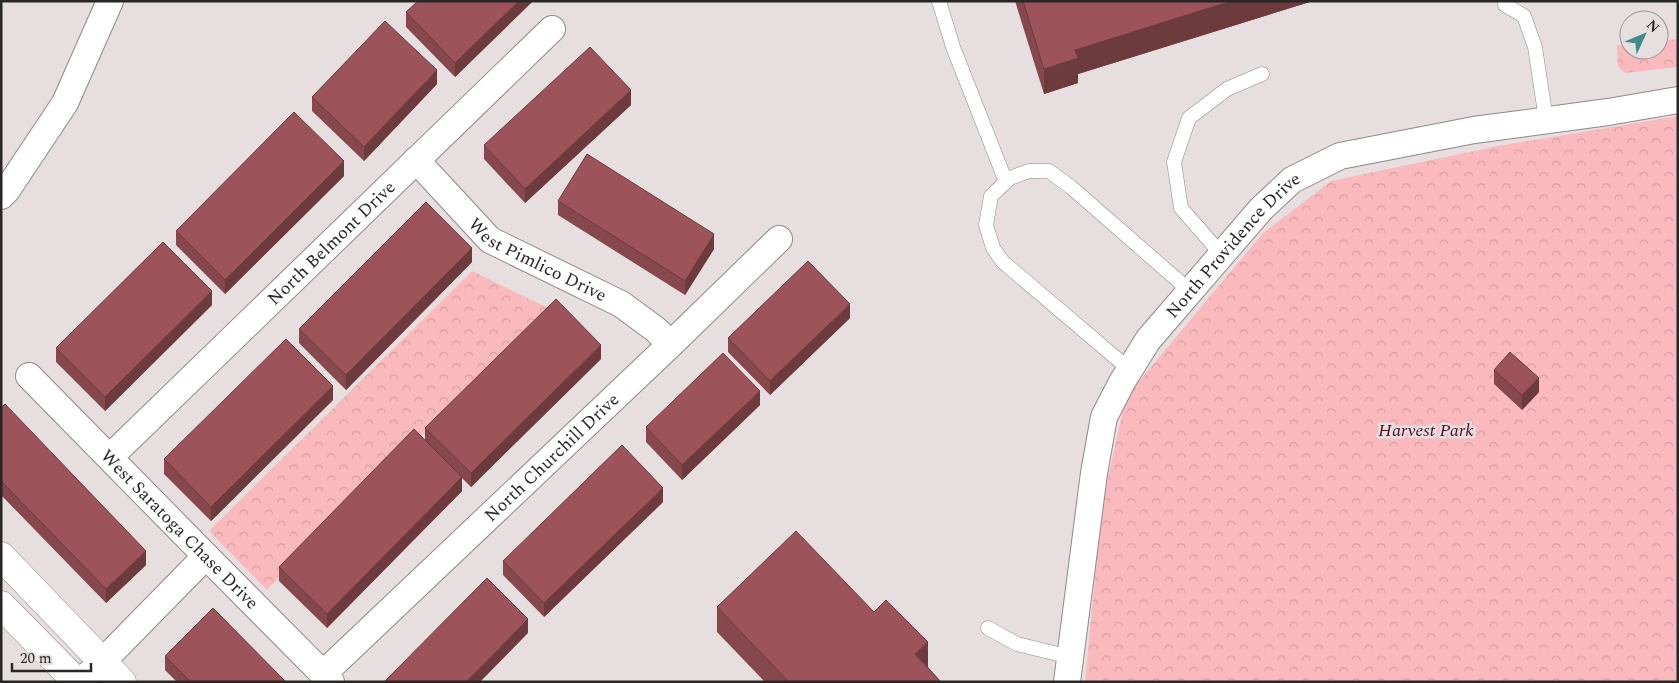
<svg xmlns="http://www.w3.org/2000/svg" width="1679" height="683" font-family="Spectral,serif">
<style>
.forest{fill:url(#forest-crowns)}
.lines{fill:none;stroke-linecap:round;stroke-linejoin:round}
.service-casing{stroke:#8f8888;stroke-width:15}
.minor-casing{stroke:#8f8888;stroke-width:28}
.tertiary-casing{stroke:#8f8888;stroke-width:29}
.service{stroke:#fff;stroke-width:14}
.minor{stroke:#fff;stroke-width:26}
.tertiary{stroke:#fff;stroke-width:28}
.wall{fill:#86474d}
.shaded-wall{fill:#6d3a3e}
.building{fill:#9c5359;stroke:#6d3a3e}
.labels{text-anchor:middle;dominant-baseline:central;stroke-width:5;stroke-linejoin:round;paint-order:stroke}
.street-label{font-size:18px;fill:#292626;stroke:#e7dfdf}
.park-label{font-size:18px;font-style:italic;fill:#530c1a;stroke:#e7dfdf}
</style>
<defs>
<pattern id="forest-crowns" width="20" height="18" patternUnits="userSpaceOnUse" patternTransform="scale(1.25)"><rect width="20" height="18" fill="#fababd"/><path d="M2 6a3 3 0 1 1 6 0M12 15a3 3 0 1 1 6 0" fill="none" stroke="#d6a0a2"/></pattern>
</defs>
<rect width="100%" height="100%" fill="#e7dfdf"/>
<path class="forest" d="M1678 39V67L1625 73 1618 66 1617 45 1629 44V50H1659V41Z
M1678 116V682H1085L1102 504 1126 397 1263 233 1331 181 1498 146Z
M472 271 550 309 267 590 209 531Z"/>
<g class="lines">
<defs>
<path id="service" d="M939 1 953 47 1006 182
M1505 5 1524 16 1535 47 1546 120
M1222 255 1181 208 1174 162 1189 118 1227 89 1262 74
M1129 369 1003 262 993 248 986 225 991 196 1010 178 1029 171H1049L1072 188 1190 291
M988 628 1017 644 1070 657"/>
<g id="minor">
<path id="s1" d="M416 160 490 240 621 304 655 329 671 344"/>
<path d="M1 196 7 190 65 103 110 1"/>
<path id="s2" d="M29 376 206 556 331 682"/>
<path id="s3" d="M110 457 552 29"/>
<path id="s4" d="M323 674 671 344 779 239"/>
<path d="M80 682 103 661 206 556"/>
<path id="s5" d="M1067 682 1094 473 1104 417 1122 382 1148 340 1261 209 1292 180 1340 156 1474 130 1608 112 1678 100"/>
</g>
<path id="tertiary" d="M1 556 122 682
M1 605 77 682"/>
</defs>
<use href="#service" class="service-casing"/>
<use href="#minor" class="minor-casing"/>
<use href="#tertiary" class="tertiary-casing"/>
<use href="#service" class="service"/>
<use href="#minor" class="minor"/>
<use href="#tertiary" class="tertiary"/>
</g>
<path class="wall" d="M533 1 455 77 406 27V12Z
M1015 1H1313L1078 74V83L1044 94Z
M437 84 364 161 312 111V97Z
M631 105 525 203 484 159V145Z
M344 176 225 294 176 245V231Z
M558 201 714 249 685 295 558 215Z
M472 262 346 390 299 343V329Z
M212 305 105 411 56 362V348Z
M850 318 770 395 728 352V338Z
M601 359 471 487 462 478V491L327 628 279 581V567L425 441V428Z
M1494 370 1539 392 1522 410 1494 384Z
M333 400 211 521 164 474V459Z
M760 405 682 480 646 442V427Z
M1 408 146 565 106 603 1 495Z
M663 502 544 617 503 575V561Z
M717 607 928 667 941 682H765L717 632Z
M165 656 286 682H177L165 670Z"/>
<path class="shaded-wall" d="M519 1H533L455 77V63Z
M1232 1H1313L1078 74V83L1044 94V69L1075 50Z
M437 70V84L364 161V147Z
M631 90V105L525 203V189Z
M344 161V176L225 294V280Z
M714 234V249L685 295V281Z
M472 248V262L346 390V375Z
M212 291V305L105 411V397Z
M850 304V318L770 395V381Z
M601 345V359L471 487V473Z
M1539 378V392L1522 410V395Z
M333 386V400L211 521V507Z
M760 391V405L682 480V465Z
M462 477V491L327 628V614Z
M663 488V502L544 617V603Z
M146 551V565L106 603V589Z
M528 619V633L480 682H466Z
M928 642V667L915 680V654Z"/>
<path class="building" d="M418 1H519L455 63 406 12Z
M1023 1H1232L1075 50 1078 58 1044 69Z
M385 21 437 70 364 147 312 97Z
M590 47 631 90 525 189 484 145Z
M294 112 344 161 225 280 176 231Z
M587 154 714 234 685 281 558 201Z
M426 202 472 248 346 375 299 329Z
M163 242 212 291 105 397 56 348Z
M808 261 850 304 770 381 728 338Z
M556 299 601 345 471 473 425 428Z
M286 339 333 386 211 507 164 459Z
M1510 352 1539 378 1522 395 1494 370Z
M723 353 760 391 682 465 646 427Z
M5 404 146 551 106 589 1 481V408Z
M414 429 462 477 327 614 279 567Z
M622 445 663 488 544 603 503 561Z
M796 531 874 612 886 600 928 642 915 654 941 682H789L717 607Z
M487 578 528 619 466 682H384Z
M213 608 286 682H191L165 656Z"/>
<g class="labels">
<g class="street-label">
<text stroke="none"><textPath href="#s3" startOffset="308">North Belmont Drive</textPath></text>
<text stroke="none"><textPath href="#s5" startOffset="484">North Providence Drive</textPath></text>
<text stroke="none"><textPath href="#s1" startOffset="160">West Pimlico Drive</textPath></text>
<text stroke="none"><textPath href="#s4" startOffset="315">North Churchill Drive</textPath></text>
<text stroke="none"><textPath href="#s2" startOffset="215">West Saratoga Chase Drive</textPath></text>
</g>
<g class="park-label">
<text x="1426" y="430">Harvest Park</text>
</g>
</g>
<rect width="1679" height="683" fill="none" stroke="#292626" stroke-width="5"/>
<g transform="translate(1644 35) rotate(46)"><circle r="24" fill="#e7dfdf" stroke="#9b9595"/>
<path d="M0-4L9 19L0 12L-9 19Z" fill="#448b87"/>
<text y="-8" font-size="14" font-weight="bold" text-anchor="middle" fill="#292626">N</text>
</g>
<path d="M12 663v8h79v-8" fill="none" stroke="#292626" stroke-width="2.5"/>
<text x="20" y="663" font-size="15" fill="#292626" stroke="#e7dfdf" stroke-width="4" paint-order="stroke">20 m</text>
</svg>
